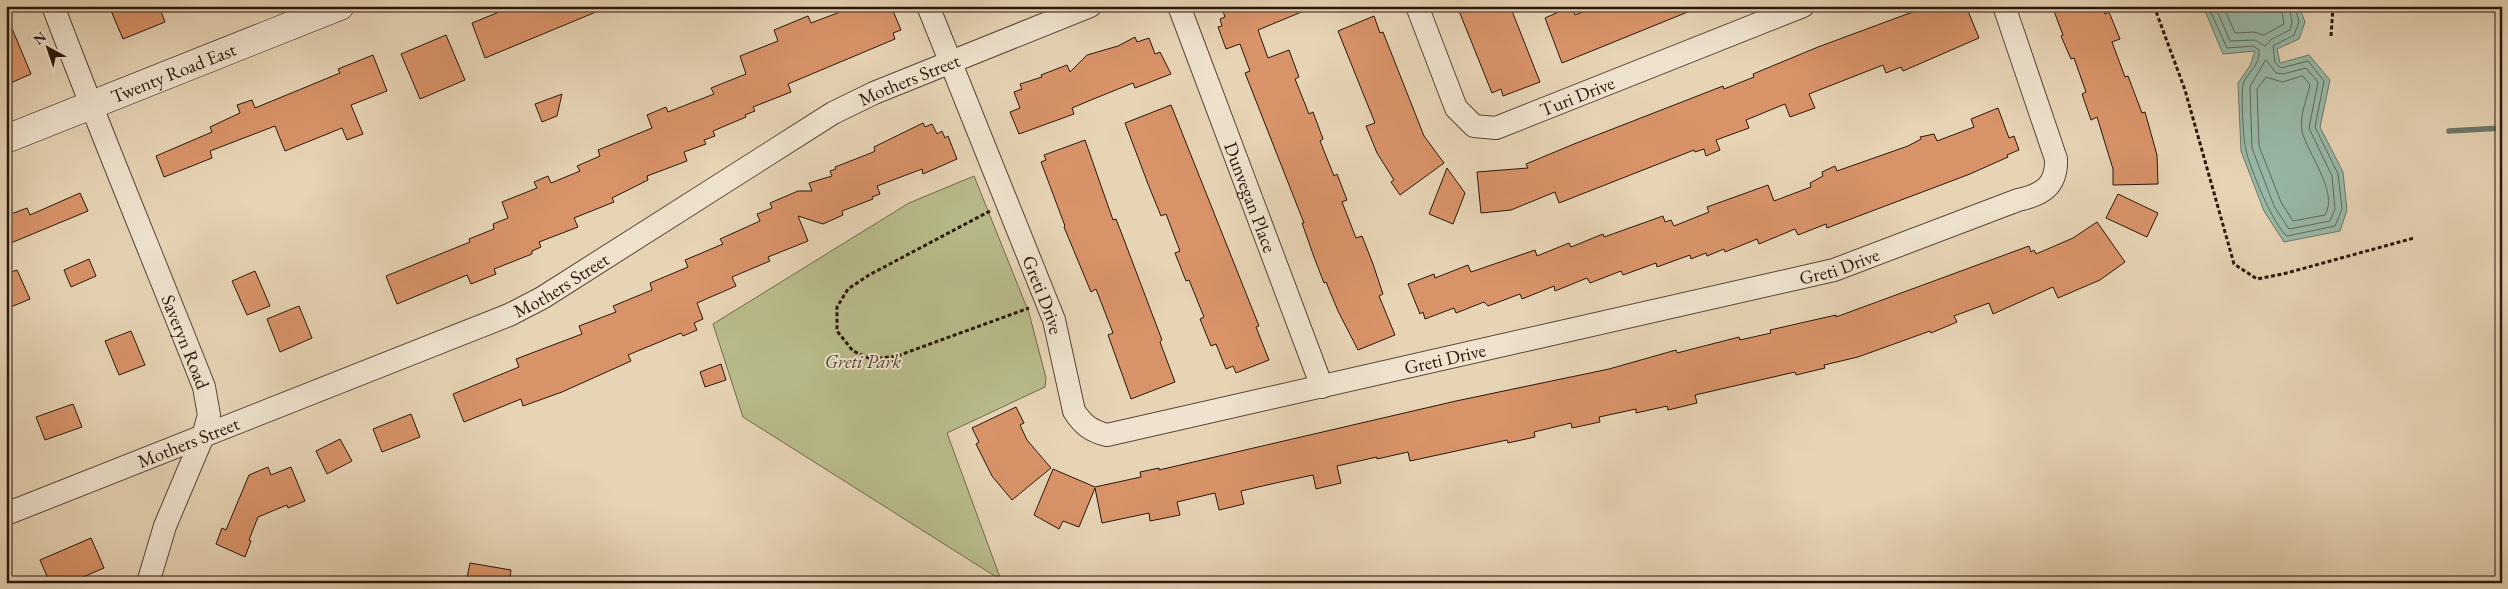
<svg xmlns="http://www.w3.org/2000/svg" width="2508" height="589" font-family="'EB Garamond',serif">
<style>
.green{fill:#b9bc8b;stroke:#716a4b}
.water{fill:#98b9a8;stroke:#6c7869}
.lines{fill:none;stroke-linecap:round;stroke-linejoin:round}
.shore{stroke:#60685a;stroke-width:1}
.stream{stroke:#6c7869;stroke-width:5.5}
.building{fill:#d99369;stroke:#29170b}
.street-casing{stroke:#584636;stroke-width:24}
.secondary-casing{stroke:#29170b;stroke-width:29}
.path{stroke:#29170b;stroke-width:3;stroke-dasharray:4 2.5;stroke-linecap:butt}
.street{stroke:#efe3cf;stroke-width:22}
.secondary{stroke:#efe3cf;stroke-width:28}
.labels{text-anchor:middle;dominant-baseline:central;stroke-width:4;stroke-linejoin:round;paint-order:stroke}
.street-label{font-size:19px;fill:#29170b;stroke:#efe3cf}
.park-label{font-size:19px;font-style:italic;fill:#544931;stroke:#efe3cf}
</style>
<rect width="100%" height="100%" fill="#e7d4b5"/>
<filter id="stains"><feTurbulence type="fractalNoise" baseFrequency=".004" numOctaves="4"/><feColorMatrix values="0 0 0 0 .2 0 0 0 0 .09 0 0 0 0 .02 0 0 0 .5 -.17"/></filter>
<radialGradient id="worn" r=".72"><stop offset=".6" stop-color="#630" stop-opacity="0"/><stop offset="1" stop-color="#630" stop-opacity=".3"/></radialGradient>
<path class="green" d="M974 176 1029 313 1046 378 1045 387 947 433 1001 580 743 417 713 324 909 203Z"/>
<path class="water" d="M2203 6H2299L2305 22 2299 39 2277 49 2280 63 2309 55 2330 80 2320 127 2343 172 2347 210 2340 231 2284 242 2264 211 2241 151 2238 83 2250 66 2255 51 2223 54Z"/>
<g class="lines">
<path class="shore" d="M2208 6 2227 48 2253 46 2259 50C2260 67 2247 72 2243 84 2241 93 2243 140 2246 150 2250 168 2273 225 2287 236L2335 226 2342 209 2338 174 2315 127 2324 81 2308 61 2281 68 2275 63 2273 46 2294 35 2299 22 2295 6
M2215 6 2230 41 2255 40 2265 46 2272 39 2290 30 2292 22 2289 6
M2223 6 2235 33 2254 32 2264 35 2284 24 2281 6
M2266 60 2276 73 2283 74 2306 68 2318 82 2309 128 2332 176 2335 209 2330 221 2289 229 2274 206 2252 148 2250 87Z
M2303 76 2310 85C2307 98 2299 117 2302 131 2307 153 2339 192 2325 215L2293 221 2281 202 2259 146 2257 89 2266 77 2282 82Z"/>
<path class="stream" d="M2449 131 2502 128"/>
</g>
<path class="building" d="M109 6H159L165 22 123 39Z
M514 6H608V7L485 58 472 23Z
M856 6H891L901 30 893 33 895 39 788 84 791 92 753 107 755 111 745 115 746 117 713 131 715 136 704 140 706 144 684 152 687 161 647 176 648 180 612 198 614 202 574 218 578 227 539 242 541 247 532 251V254L494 269 496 274 471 284 467 275 397 304 386 276 470 242 469 239 494 229 493 224 508 218 502 202 537 188 534 182 548 176 551 183 580 171 577 166 600 156 598 150 652 128 647 115 666 107 668 112 714 94 711 88 746 74 740 56 778 41 774 30 808 16 811 23Z
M1221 6H1316L1258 30 1268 58 1289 50 1299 77 1295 79 1309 114 1313 112 1323 139 1320 141 1334 176 1337 174 1347 200 1342 202 1356 238 1362 236 1373 264 1383 294 1379 296 1395 335 1358 350 1338 311 1326 282 1324 283 1314 257 1302 223H1304L1245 73 1250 71 1240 44 1226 49 1218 27 1222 26 1220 19 1225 17Z
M1457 6H1510L1540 82 1503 96 1501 89 1492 93Z
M1572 6 1575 15 1597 6 1700 7 1562 63 1545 18Z
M1917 6H1966L1979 38 1903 71 1901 67 1886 73 1883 65 1809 94 1815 108 1790 117 1785 104 1746 120 1749 128 1716 140 1720 150 1706 156 1704 149 1695 152 1694 150 1559 203 1555 192 1511 210 1481 213 1477 172 1528 168 1526 164 1574 144 1723 86 1724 89 1754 77 1753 74 1818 47 1918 10Z
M2052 6H2102L2105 14 2109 12 2120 39 2112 42 2125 77 2128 76 2142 113 2145 112 2157 155 2158 184 2113 185V169L2097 117 2091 120 2082 94 2086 92 2074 58 2071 59 2061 36 2063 35Z
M6 14 31 74 6 85Z
M1374 16 1380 33 1383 32 1424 136 1444 163 1400 195 1391 182 1394 180 1377 153 1366 126 1375 123 1338 31Z
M446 35 465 80 420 99 401 54Z
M1135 37 1137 42 1149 38 1155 54 1160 52 1171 74 1135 88 1133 83 1091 100 1072 108 1074 114 1019 134 1010 112 1020 108 1014 92 1022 89 1020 84 1042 77 1041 75 1067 65 1070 72 1087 55 1118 46Z
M373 55 387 91 351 105 363 134 347 140 342 128 285 151 275 126 210 151 212 158 164 177 156 156 212 132 210 127 240 113 237 105 252 100 255 108 340 73 338 69Z
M562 94 557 116 542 122 535 104Z
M1171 105 1259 326 1256 327 1269 360 1236 373 1233 366 1226 369 1216 344 1211 346 1200 319 1204 317 1189 280 1186 281 1175 253 1180 251 1166 214 1161 216 1148 184 1125 123Z
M1998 108 2009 138 2014 136 2019 150 2007 155 2008 157 1970 174 1827 228 1826 224 1798 235 1795 229 1759 244 1757 239 1725 252 1724 249 1707 256 1706 253 1691 259 1690 255 1657 267 1656 263 1623 275 1621 271 1590 283 1587 278 1555 291 1554 286 1522 299 1520 294 1488 306 1484 302 1456 313 1454 308 1425 319 1423 312 1420 314 1408 284 1434 274 1435 278 1468 265 1471 272 1535 250 1537 256 1569 243 1571 247 1603 234 1604 237 1663 216 1665 222 1671 220 1674 226 1709 212 1707 207 1768 185 1774 201 1811 187 1810 183 1823 176 1822 172 1835 166 1837 171 1908 146 1921 139 1920 137 1934 134 1937 141 1974 127 1971 119Z
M923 123 925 127 932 124 937 134 942 131 945 138 948 136 957 159 923 174 922 169 877 186 880 194 872 197 873 199 842 211 843 215 823 224 798 216 808 241 768 257 770 261 732 277 736 286 697 303 703 319 694 323 697 330 683 336 681 333 628 355 631 361 562 392 523 406 521 399 464 422 453 394 519 367 516 359 582 334 579 326 616 312 613 306 652 290 650 283 688 267 685 260 723 244 720 239 760 221 757 214 772 208 770 203 798 191H812L809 183 832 176 830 171 836 169 835 167 871 153 875 151 874 147Z
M1085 140 1113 220 1116 219 1123 237 1162 340 1160 342 1175 382 1131 399 1108 335 1113 333 1096 289 1091 292 1064 227 1065 226 1041 162 1046 160 1044 155Z
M1447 168 1465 193 1453 224 1429 214Z
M80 193 88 211 6 245V216L27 208 30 215Z
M2118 194 2158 213 2147 237 2106 218Z
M2097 222 2125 262 2100 280 2058 298 2053 287 1993 314 1989 303 1954 316 1957 322 1931 333 1930 331 1858 357 1824 365 1825 368 1796 375 1795 372 1695 395 1697 403 1668 410 1667 406 1636 413V409L1599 417 1600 422 1572 428 1571 423 1534 432 1535 437 1508 443 1507 440 1410 461 1408 452 1377 459V457L1337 466 1341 483 1316 489 1313 475 1280 482 1241 491 1244 504 1219 510 1215 493 1177 502 1180 515 1150 521 1149 513 1102 523 1095 488 1079 527 1063 521 1059 529 1034 515 1053 469 1095 487 1141 477 1140 472 1159 468V470L1456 401 1609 369 1676 350 1677 353 1739 337 1740 340 1771 333 1770 330 1836 315V317L2029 246 2031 252 2034 250 2036 254 2073 238Z
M89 259 96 276 71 287 64 270Z
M17 270 30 299 6 309V274Z
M255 271 270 306 247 315 232 281Z
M299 306 312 338 280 352 267 319Z
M131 331 145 365 119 375 105 341Z
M721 364 726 380 705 387 700 372Z
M73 404 82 427 45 440 36 417Z
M1016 407 1024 423 1020 425 1027 440 1051 468 1012 500 992 476 976 444 979 442 972 428Z
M411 414 420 437 382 452 373 429Z
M340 439 352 461 327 474 316 451Z
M268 467 271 475 291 467 305 501 288 508 287 505 258 517 249 540 251 541 245 557 216 544 222 528 226 530 249 475Z
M91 538 104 568 69 583H50L40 560Z
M470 563 511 570 509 583H466Z"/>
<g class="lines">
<defs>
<g id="street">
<path id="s1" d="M53 6C101 134 154 260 204 387L209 415 203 436 165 526 148 583"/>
<path id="s2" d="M928 6 1054 320 1074 411C1083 425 1091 431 1107 435L1834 270 2018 200C2042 195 2057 186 2056 159L2004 6"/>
<path id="s3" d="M1179 6 1322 387"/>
<path id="s4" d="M1417 6 1456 108 1474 126 1496 128 1803 6"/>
<path id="s5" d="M6 514 509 315 542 298 833 113 874 93 1090 6"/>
</g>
<g id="secondary">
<path id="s6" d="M6 139 340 6"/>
</g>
</defs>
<use href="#street" class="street-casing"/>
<use href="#secondary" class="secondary-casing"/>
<path class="path" d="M2154 6 2185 90 2234 264 2257 279 2283 274 2414 238
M2331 36 2333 6
M990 211 869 275 848 289 837 307V331L853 351 871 359 897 356 1029 308"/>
<use href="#street" class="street"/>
<use href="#secondary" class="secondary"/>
</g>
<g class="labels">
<g class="street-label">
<text stroke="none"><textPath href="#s6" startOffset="180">Twenty Road East</textPath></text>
<text stroke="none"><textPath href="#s5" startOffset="1006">Mothers Street</textPath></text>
<text stroke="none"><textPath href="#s4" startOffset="244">Turi Drive</textPath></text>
<text stroke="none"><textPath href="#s3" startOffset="204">Dunvegan Place</textPath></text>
<text stroke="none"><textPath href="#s2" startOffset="1225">Greti Drive</textPath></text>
<text stroke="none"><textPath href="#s5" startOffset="601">Mothers Street</textPath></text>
<text stroke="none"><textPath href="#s2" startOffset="311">Greti Drive</textPath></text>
<text stroke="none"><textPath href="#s1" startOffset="361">Saveryn Road</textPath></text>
<text stroke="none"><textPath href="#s2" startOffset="820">Greti Drive</textPath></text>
<text stroke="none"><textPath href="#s5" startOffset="196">Mothers Street</textPath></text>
</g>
<g class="park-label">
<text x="863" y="361">Greti Park</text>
</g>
</g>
<rect width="2508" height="589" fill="none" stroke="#e7d4b5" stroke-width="25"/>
<rect x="8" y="8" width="2493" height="574" fill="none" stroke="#29170b" stroke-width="2.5"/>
<rect x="12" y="12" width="2483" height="564" fill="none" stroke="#29170b"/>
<g transform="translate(48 48) rotate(320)" stroke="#efe3cf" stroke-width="4" paint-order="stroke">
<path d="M0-4L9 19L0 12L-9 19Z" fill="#29170b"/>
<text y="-8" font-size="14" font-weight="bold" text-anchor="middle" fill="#29170b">N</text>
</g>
<rect width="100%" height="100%" filter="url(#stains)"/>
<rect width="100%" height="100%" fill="url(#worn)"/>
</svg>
